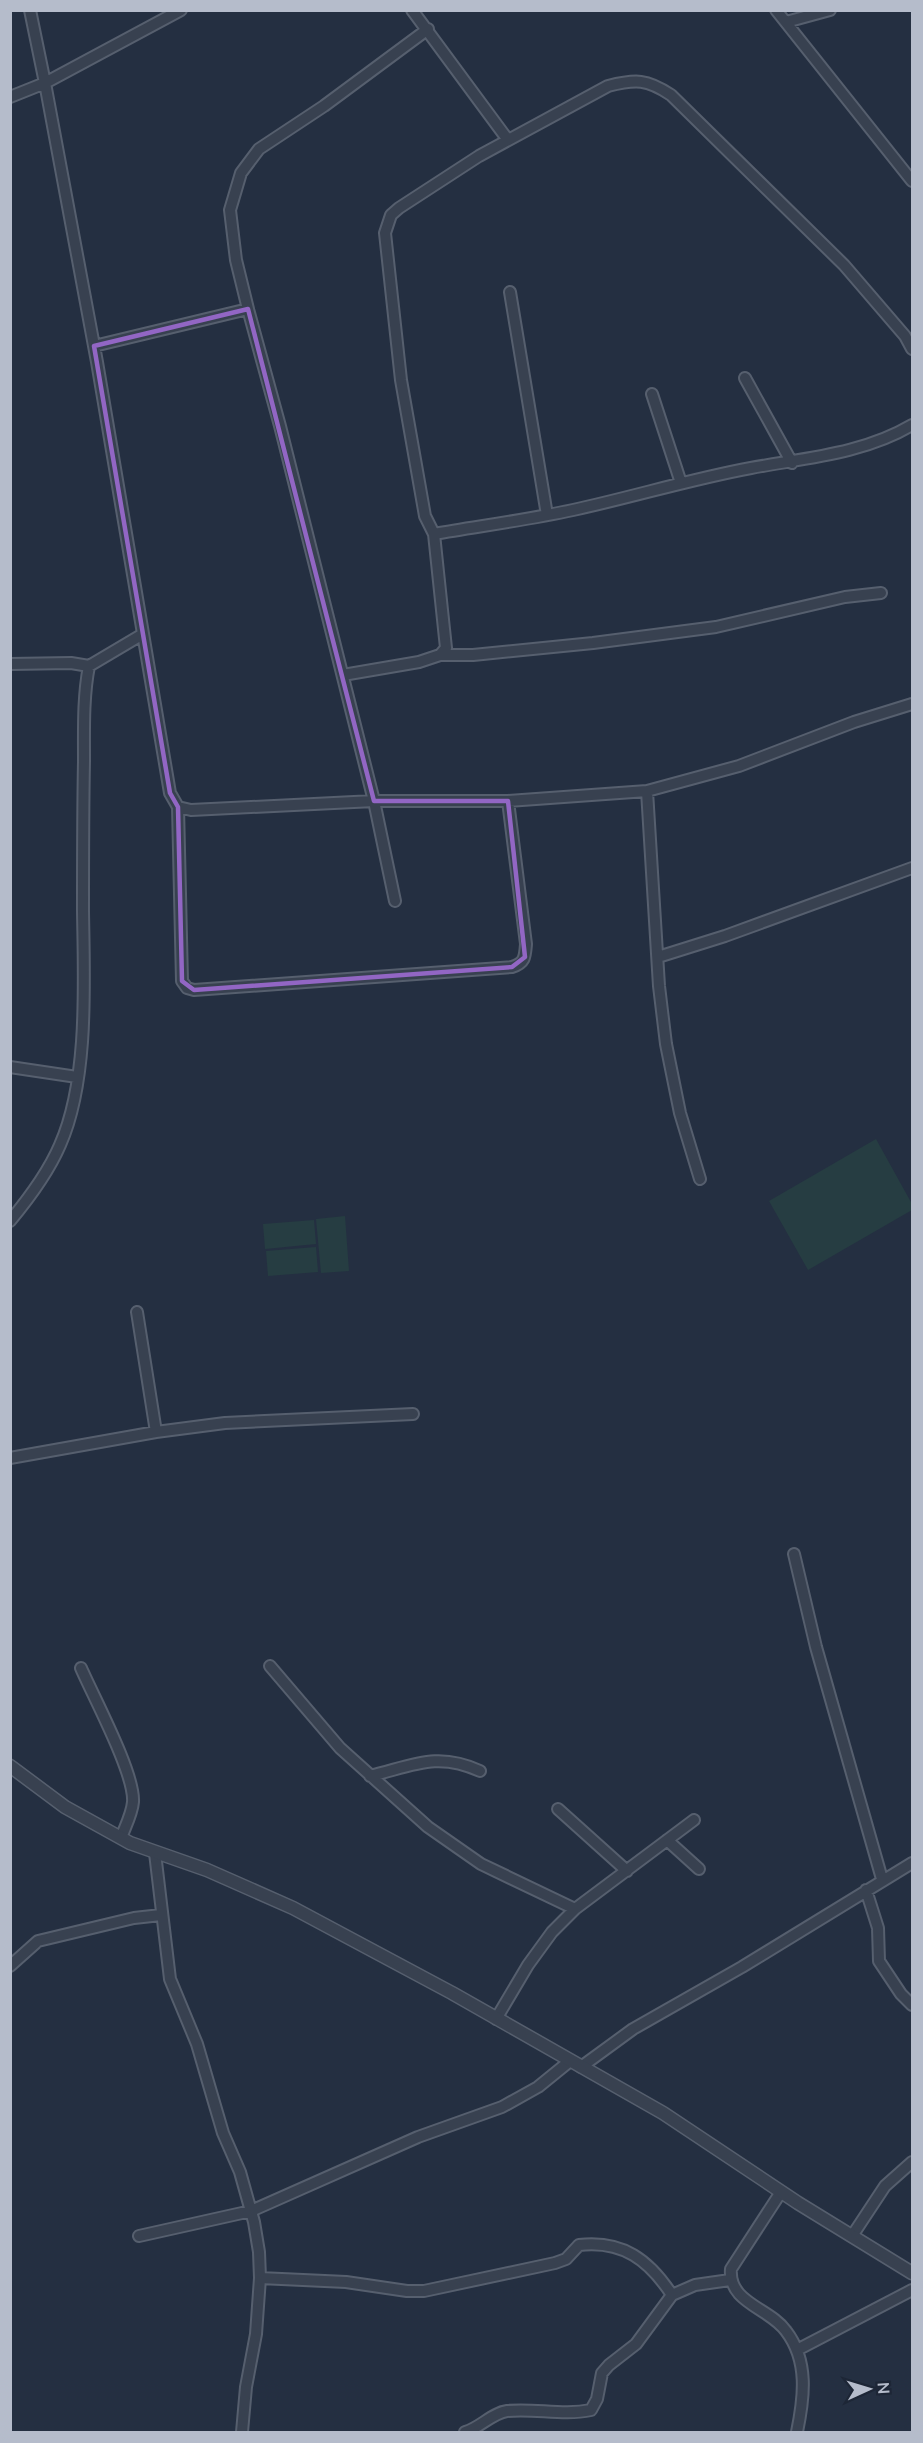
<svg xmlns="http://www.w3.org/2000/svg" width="923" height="2443" font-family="'Nunito Sans',sans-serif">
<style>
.green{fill:#263d42}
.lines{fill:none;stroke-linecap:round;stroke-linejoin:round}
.minor-casing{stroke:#565f6e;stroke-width:14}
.tertiary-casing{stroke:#565f6e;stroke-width:15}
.minor{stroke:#384150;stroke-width:10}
.tertiary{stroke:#384150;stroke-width:12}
.marked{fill:none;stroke:#9266c4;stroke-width:4.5;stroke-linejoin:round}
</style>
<rect width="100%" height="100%" fill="#242f41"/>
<path class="green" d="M876 1139 912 1204V1210L808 1270 769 1201Z
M345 1216 349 1271 321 1273 316 1219Z
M314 1220 316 1244 265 1249 263 1224Z
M316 1247 318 1272 268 1276 266 1251Z"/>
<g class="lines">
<defs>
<path id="minor" d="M181 10 45 83 97 362 170 793 178 807 191 810 374 801 395 901
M412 10 508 140
M776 10 912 181
M786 22 830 10
M428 29 324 106 259 149 241 173 230 210 236 260 248 309 280 426 374 801H508L647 791 739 766 854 722 912 704
M10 97 45 83 30 10
M510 292 547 515
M94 346 248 309
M745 378 792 463
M652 394 681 483
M434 534C480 526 527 520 573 510 633 497 691 479 751 468 805 458 863 454 912 425
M440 655H473L593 643 716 627 845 597 881 593
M10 664 71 663 89 666
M343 675 419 662 440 655 446 648 434 534 425 516 401 380 385 233 391 215 399 208 479 156 608 86C636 79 647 79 671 95L844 265 905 336 912 349
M647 791 659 986 666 1044 680 1113 700 1179
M178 807 182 981 187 988 194 990 512 967C525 963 525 957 526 944L508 801
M658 957 725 936 912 868
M10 1067 77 1077
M10 1221C30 1197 48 1173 60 1145 89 1080 84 981 83 911 83 861 83 811 84 761 84 729 83 697 89 666L143 634
M137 1312 156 1432
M10 1458 156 1432 225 1423 413 1414
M794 1554 816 1647 882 1879
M270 1666 340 1748 428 1827 481 1864 575 1909
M81 1668C94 1698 135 1774 133 1802 132 1814 125 1827 121 1838
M370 1776C412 1766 437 1751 480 1771
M558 1809 627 1871
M667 1840 699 1869
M155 1853 170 1979 197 2044 223 2133 240 2172 254 2222 259 2252 260 2278 256 2334 246 2387 242 2432
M866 1890 878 1928 879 1961 901 1994 912 2005
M10 1966 38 1941 134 1918 161 1915
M496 2019 528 1965 552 1932 575 1909 694 1820
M581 2067 633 2029 742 1967 912 1863
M781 2192 731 2269C728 2303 770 2308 786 2331 809 2361 804 2398 797 2432
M139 2236 251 2211 418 2137 502 2107 538 2087 570 2061
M852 2236 885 2186 912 2162
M260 2278 346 2282 407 2291H424L555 2263 566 2259 579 2245C623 2240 649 2260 672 2295
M797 2350 912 2290
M465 2432C480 2428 492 2413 507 2411 535 2408 563 2416 591 2410L597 2399 602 2373 609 2365 636 2344 672 2295 695 2285 730 2280"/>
<path id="tertiary" d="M10 1766 65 1807 130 1843 207 1870 293 1908 452 1993 663 2113 798 2203 912 2273"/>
</defs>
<use href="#minor" class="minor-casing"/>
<use href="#tertiary" class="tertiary-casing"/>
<use href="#minor" class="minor"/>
<use href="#tertiary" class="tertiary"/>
</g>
<path class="marked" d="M248 309 374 801H508L525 957 512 967 194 990 182 981 178 807 170 793 94 346Z"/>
<rect width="923" height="2443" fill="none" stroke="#b5bccb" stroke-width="24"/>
<g transform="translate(869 2389) rotate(86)" stroke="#1d2636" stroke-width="4.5" paint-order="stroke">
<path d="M0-4.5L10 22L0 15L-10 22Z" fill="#b5bccb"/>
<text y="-9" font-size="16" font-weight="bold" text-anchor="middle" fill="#b5bccb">N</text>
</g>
</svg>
